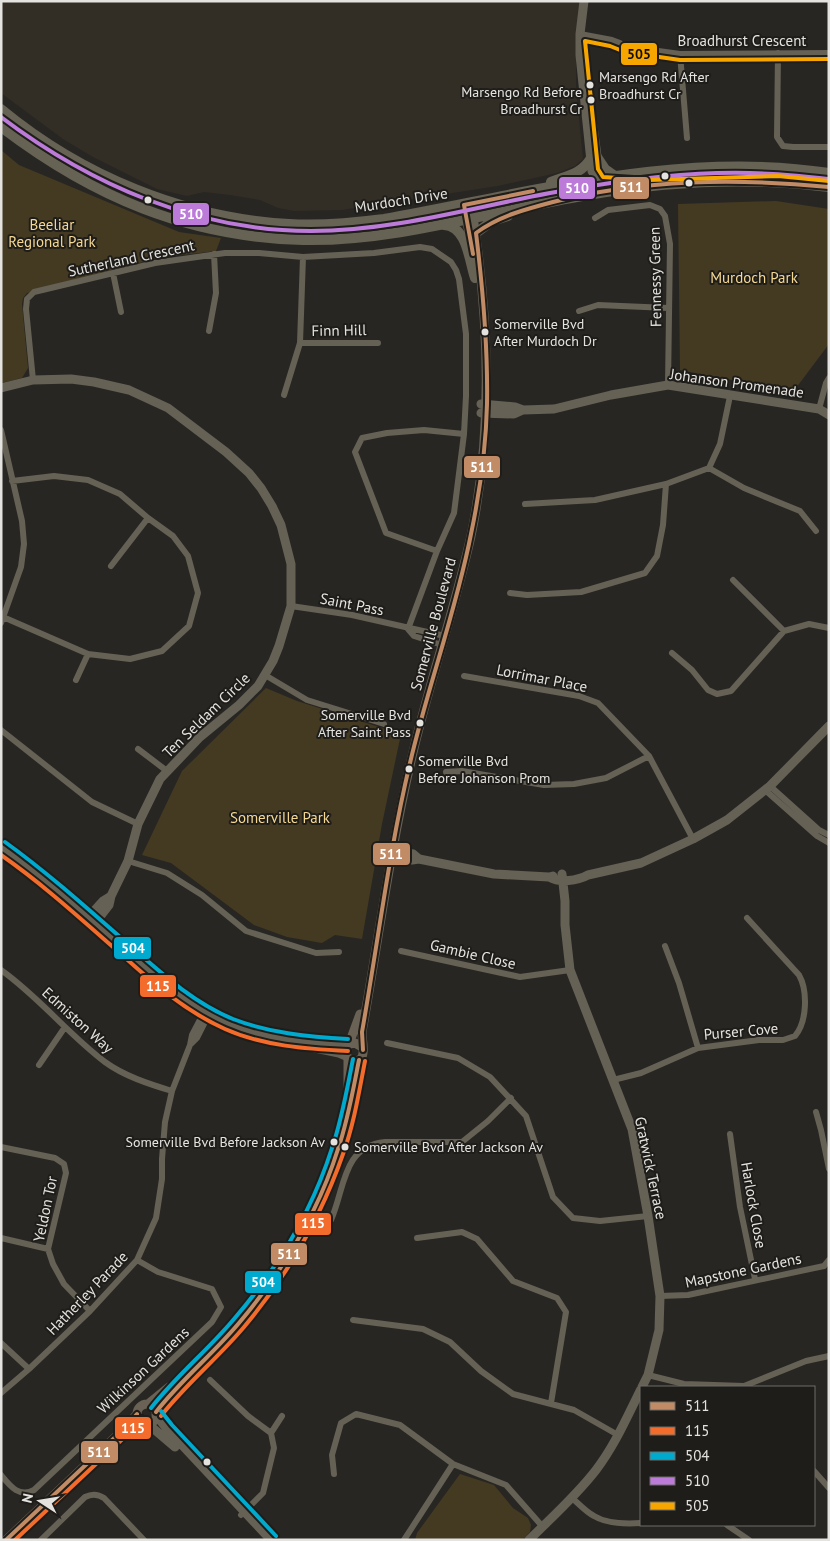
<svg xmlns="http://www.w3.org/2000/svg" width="830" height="1541" font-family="'PT Sans',sans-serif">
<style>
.built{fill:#322e25}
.green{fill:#443a22}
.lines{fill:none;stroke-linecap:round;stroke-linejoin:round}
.minor{stroke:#656155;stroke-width:6}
.tertiary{stroke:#656155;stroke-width:9}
.secondary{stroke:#696255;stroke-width:9}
.primary{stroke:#666254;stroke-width:10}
.bus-1-casing{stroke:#1f1d19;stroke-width:8}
.bus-2-casing{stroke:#1f1d19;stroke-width:8}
.bus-3-casing{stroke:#1f1d19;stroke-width:8}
.bus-4-casing{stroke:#1f1d19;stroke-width:8}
.bus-5-casing{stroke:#1f1d19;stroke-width:8}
.bus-1{stroke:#c18c65;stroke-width:4}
.bus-2{stroke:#f36c2b;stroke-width:4}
.bus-3{stroke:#00a9ce;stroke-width:4}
.bus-4{stroke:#bd7bd9;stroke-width:4}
.bus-5{stroke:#f7a600;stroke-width:4}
.bus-dot{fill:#e4e3e0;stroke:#1f1d19;stroke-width:2}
.labels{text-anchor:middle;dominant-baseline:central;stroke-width:4;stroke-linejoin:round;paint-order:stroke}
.bus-label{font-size:14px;fill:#e4e3e0;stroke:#1f1d19;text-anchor:start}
.street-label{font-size:15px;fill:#e4e3e0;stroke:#1f1d19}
.park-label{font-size:15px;fill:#f5d891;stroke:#1f1d19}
.line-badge{stroke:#1f1d19;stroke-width:2}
.badge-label{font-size:14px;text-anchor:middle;font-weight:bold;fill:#fff}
.pale-badge-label{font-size:14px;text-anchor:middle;font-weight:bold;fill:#111}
</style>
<rect width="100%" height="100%" fill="#282623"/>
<path class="built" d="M1 1H580L576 40V88L583 159 575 166 557 173 498 186 342 210 294 211 278 208 260 200 230 195 204 192 187 196 157 189 93 157 63 139 1 93Z"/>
<path class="green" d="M1 150 19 165 179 232 221 238 216 251 158 258 27 293 23 298 22 304 28 368 22 378 1 383Z
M776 201 829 209V344L793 392 680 370 678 204Z
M266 688 297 701 401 734 382 824 362 939 335 935 322 943 287 937 254 925 171 863 142 855 182 771Z
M460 1474 494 1485 513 1508 528 1518 531 1525 530 1532 523 1540H415L417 1533Z"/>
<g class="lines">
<path class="minor" d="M580 34 612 40 620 43
M579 40 680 54 829 53
M778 53 777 137 783 146 793 147H829
M680 54 687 138
M595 218 608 210 650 205 660 209 665 216 670 244 668 385
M113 273 121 312
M579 311 598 305 668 308
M209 331 216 293 214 254
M300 343H378
M33 380 26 309 27 299 34 292 155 263 225 253H259L303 257 374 253 420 247 432 249 451 262 456 270 459 279 466 334V396L464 434 454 513 437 551 408 629
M284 395 300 343 303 257
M819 409 826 383 829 378
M1 430 22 521 24 544 21 567 1 623
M709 468 744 488 800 511 816 531
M525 504 595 500 666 484 709 468 720 444 730 396
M437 551 386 533 355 452 362 438 387 433 424 430 464 434
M111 566 148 518
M733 580 784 631
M510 593 527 595 581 592 645 573 657 556 663 525 666 484
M291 606 352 615 445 636
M3 617 88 654 130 659 162 651 189 626 198 593 188 556 173 536 148 518 120 494 88 480 54 476 12 481
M408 629 414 636 442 645
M672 653 692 670 708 690 717 694 731 691 784 631 809 624 829 628
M265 675 307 700 384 724
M464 676 579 696 598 703 649 756 693 839
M76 680 88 654
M1 730 92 802 138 824
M138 749 167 771
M446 772 462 771 544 785 574 784 606 778 649 756
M770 786 819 830 829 835
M765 790 817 836 829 843
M128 861 167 873 202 895 246 931 316 953 339 952
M665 946 679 983 698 1048
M401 951 520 977 570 970
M1 970C39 997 68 1034 105 1062 124 1076 149 1084 172 1091
M387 1043 458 1058 490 1077 526 1116 553 1197 573 1218 600 1221 648 1216
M191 1044 197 1038 209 1014
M39 1065 65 1027
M613 1080 641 1073 698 1048 759 1040H783L795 1036C807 1022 808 991 799 975L747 918
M816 1112 821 1130 829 1169
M730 1134 740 1207 755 1279
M1 1147 55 1158 64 1164 66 1173 48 1249 53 1264 64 1284 90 1311
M331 1220C345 1189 342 1146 385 1142H462L488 1121 511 1098
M1 1238 48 1249
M417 1238 462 1232 477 1239 513 1281 557 1298 566 1312 551 1403
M660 1296 688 1295 824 1266 829 1260
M353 1320 423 1329 450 1342 481 1371 513 1394 574 1410 618 1435
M1 1343 29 1369
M648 1375 684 1384 744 1386 806 1361 829 1356
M210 1380 248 1416 271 1433 274 1448 263 1493 241 1515
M1 1393 29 1369 90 1311 137 1260 156 1218 162 1179V1159L165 1122 172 1091 190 1045 192 1035 204 1012
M271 1433 282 1416
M814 1471 829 1488
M334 1474 332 1455 341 1423 356 1414 400 1425 453 1464 506 1485 542 1526
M1 1475C10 1486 19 1498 34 1490L212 1322 221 1307 212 1289 158 1272 137 1260
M572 1498C579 1504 586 1512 594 1516 607 1524 626 1524 641 1523
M727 1525 749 1540
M41 1540 85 1497C91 1494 98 1494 104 1498L144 1540
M404 1540 453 1464"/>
<path class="tertiary" d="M584 1 580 34V55L592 171C602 192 619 183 639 185
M586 195 599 171 593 126
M1 388 33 380 71 379 94 382 129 390 168 408 226 452 249 473 261 488 272 506 281 525 291 564V606L279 646 273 661 258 686 239 705 200 737 160 779 138 824 128 861 111 896 109 905 92 927
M481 404 515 407 523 410
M481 413 514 414 523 410 554 409 611 395 668 385 819 409 829 415
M1 847 36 872 168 987 204 1012 229 1024 251 1032 308 1043 348 1045
M387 849 413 854 419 859
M386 855 412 860 419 859 494 874 549 877 553 876
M562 874 565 901V925L570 970 632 1129 648 1216 660 1296 659 1330 648 1375 642 1387
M549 877C560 883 577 881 588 875L641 863 693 839 727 820 770 786 829 726
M85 921 103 901 111 896
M315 1048 339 1053 346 1056
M156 1415 167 1429 271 1540
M148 1424 175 1447
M529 1540C552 1517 576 1496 596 1470 615 1445 627 1417 641 1389"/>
<path class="secondary" d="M464 205 473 255
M349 1044 360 1014
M362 1047 355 1043 349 1044 345 1050C346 1063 362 1065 363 1053 364 1047 362 1039 362 1032 378 942 390 851 411 761 428 686 454 612 471 536 494 426 489 314 471 204
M348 1090V1059
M148 1404 169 1387
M137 1414a10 10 0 1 1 20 0a10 10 0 1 1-20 0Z
M156 1412C180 1379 213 1354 239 1323 288 1265 327 1196 346 1123 351 1102 355 1081 359 1060
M122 1438 145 1424
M6 1540 126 1427 137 1414"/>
<path class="primary" d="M1 109C82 176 184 218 289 224 321 226 353 223 384 219 530 193 679 150 829 173
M1 127C93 197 187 237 303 240 397 242 496 210 588 195 668 181 749 177 829 187
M597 157 605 169 615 176
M551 182C566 176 582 174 591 158
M444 225C467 226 469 260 475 278
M476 233 492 221 508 216"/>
<defs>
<path id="bus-1" d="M473 254 464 205 533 191
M363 1050 362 1032C378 942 389 851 410 763 428 686 456 611 471 534 480 491 486 448 487 404 488 347 483 290 476 233 499 216 526 209 553 202 644 179 736 178 829 187
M156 1412C181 1380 213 1354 239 1323 282 1272 318 1213 338 1149 348 1120 353 1090 359 1060
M6 1540 126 1427 137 1414"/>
<path id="bus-2" d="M1 855C44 885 82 920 121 954 153 983 185 1011 225 1029 263 1046 307 1049 348 1051
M161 1416C186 1384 218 1358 244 1327 287 1276 321 1217 343 1154 354 1124 359 1092 365 1061
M15 1540 130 1432 142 1418"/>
<path id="bus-3" d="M5 842C48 873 88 909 128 944 160 972 192 1002 233 1019 269 1033 309 1037 348 1039
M151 1408C176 1376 208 1350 234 1319 277 1269 312 1211 332 1148 342 1119 347 1089 353 1059
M161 1411 172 1425 276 1536"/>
<path id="bus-4" d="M1 117C91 185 197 231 311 231 392 231 471 208 550 193 623 180 698 169 773 174 791 175 810 177 828 179"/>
<path id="bus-5" d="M829 59 680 60 625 52 610 46 585 41 598 169 603 177 649 180 778 176 829 181"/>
</defs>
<use href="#bus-1" class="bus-1-casing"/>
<use href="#bus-2" class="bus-2-casing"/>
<use href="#bus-3" class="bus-3-casing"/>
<use href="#bus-4" class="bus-4-casing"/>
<use href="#bus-5" class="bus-5-casing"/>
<use href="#bus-1" class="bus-1"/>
<use href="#bus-2" class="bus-2"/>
<use href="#bus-3" class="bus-3"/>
<use href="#bus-4" class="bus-4"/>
<use href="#bus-5" class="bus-5"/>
</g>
<g class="bus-dot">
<circle cx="590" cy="85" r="4.5"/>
<circle cx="591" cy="100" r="4.5"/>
<circle cx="665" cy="176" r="4.5"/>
<circle cx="689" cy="183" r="4.5"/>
<circle cx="148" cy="200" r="4.5"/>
<circle cx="485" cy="332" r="4.5"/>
<circle cx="420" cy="723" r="4.5"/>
<circle cx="409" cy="769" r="4.5"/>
<circle cx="334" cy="1142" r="4.5"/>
<circle cx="345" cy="1147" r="4.5"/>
<circle cx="207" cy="1462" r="4.5"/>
</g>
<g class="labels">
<g class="bus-label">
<text x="599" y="77">Marsengo Rd After<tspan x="599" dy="17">Broadhurst Cr</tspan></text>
<text x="582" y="92" text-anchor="end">Marsengo Rd Before<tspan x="582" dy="17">Broadhurst Cr</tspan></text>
<text x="494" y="324">Somerville Bvd<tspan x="494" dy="17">After Murdoch Dr</tspan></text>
<text x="411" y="715" text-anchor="end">Somerville Bvd<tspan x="411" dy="17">After Saint Pass</tspan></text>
<text x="418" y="761">Somerville Bvd<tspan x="418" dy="17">Before Johanson Prom</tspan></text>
<text x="325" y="1142" text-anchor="end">Somerville Bvd Before Jackson Av</text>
<text x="354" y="1147">Somerville Bvd After Jackson Av</text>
</g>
<g class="street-label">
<text x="742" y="40">Broadhurst Crescent</text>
<text transform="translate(401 200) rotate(-9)">Murdoch Drive</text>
<text transform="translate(131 258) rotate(-12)">Sutherland Crescent</text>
<text transform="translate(655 277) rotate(-91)">Fennessy Green</text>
<text transform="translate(339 330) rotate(-1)">Finn Hill</text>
<text transform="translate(737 383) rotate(8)">Johanson Promenade</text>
<text transform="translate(352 604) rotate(11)">Saint Pass</text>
<text transform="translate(433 624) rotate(-75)">Somerville Boulevard</text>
<text transform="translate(542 678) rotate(11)">Lorrimar Place</text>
<text transform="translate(206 715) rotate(-44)">Ten Seldam Circle</text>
<text transform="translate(473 954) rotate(13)">Gambie Close</text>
<text transform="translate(78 1020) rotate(42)">Edmiston Way</text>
<text transform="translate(741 1031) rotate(-5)">Purser Cove</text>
<text transform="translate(651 1168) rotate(78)">Gratwick Terrace</text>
<text transform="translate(754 1205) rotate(80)">Harlock Close</text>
<text transform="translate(45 1209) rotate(-78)">Yeldon Tor</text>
<text transform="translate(743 1270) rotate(-12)">Mapstone Gardens</text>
<text transform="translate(87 1293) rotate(-46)">Hatherley Parade</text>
<text transform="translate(143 1370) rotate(-43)">Wilkinson Gardens</text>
</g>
<g class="park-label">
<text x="52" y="224">Beeliar<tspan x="52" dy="17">Regional Park</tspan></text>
<text x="754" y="277">Murdoch Park</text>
<text x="280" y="817">Somerville Park</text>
</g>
</g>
<g class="line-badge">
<rect x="620" y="42" width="38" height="24" rx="5" fill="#f7a600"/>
<rect x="612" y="176" width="38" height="24" rx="5" fill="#c18c65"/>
<rect x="558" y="176" width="38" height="24" rx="5" fill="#bd7bd9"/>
<rect x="172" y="202" width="38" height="24" rx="5" fill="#bd7bd9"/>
<rect x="463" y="455" width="38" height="24" rx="5" fill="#c18c65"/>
<rect x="372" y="842" width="39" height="24" rx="5" fill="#c18c65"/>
<rect x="113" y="936" width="39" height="24" rx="5" fill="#00a9ce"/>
<rect x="139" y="974" width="38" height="24" rx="5" fill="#f36c2b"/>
<rect x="294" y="1212" width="38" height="24" rx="5" fill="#f36c2b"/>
<rect x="270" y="1242" width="38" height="24" rx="5" fill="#c18c65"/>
<rect x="244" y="1270" width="38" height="24" rx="5" fill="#00a9ce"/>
<rect x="114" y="1416" width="38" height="24" rx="5" fill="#f36c2b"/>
<rect x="80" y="1440" width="39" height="24" rx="5" fill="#c18c65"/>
</g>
<g class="badge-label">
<text x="631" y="192">511</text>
<text x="577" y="193">510</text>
<text x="191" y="219">510</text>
<text x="482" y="472">511</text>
<text x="391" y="859">511</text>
<text x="133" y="953">504</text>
<text x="158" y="991">115</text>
<text x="313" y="1228">115</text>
<text x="289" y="1259">511</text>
<text x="263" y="1287">504</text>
<text x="133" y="1433">115</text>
<text x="99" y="1457">511</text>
</g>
<g class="pale-badge-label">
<text x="639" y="59">505</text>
</g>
<rect width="830" height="1541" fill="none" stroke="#e4e3e0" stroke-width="5"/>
<rect x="640" y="1386" width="175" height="140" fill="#1f1d19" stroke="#6e6c69"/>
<rect x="650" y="1402" width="25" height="8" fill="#c18c65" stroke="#6e6c69"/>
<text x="685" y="1411" font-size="15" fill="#e4e3e0">511</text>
<rect x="650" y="1427" width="25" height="8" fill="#f36c2b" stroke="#6e6c69"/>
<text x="685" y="1436" font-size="15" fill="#e4e3e0">115</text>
<rect x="650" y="1452" width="25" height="8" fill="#00a9ce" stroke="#6e6c69"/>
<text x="685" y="1461" font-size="15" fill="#e4e3e0">504</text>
<rect x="650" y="1477" width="25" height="8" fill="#bd7bd9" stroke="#6e6c69"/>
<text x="685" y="1486" font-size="15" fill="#e4e3e0">510</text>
<rect x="650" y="1502" width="25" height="8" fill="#f7a600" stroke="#6e6c69"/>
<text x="685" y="1511" font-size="15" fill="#e4e3e0">505</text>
<g transform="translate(40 1501) rotate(282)" stroke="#1f1d19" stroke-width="4" paint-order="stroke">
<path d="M0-4L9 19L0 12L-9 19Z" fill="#e4e3e0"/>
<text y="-8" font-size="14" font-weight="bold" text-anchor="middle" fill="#e4e3e0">N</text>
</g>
</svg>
